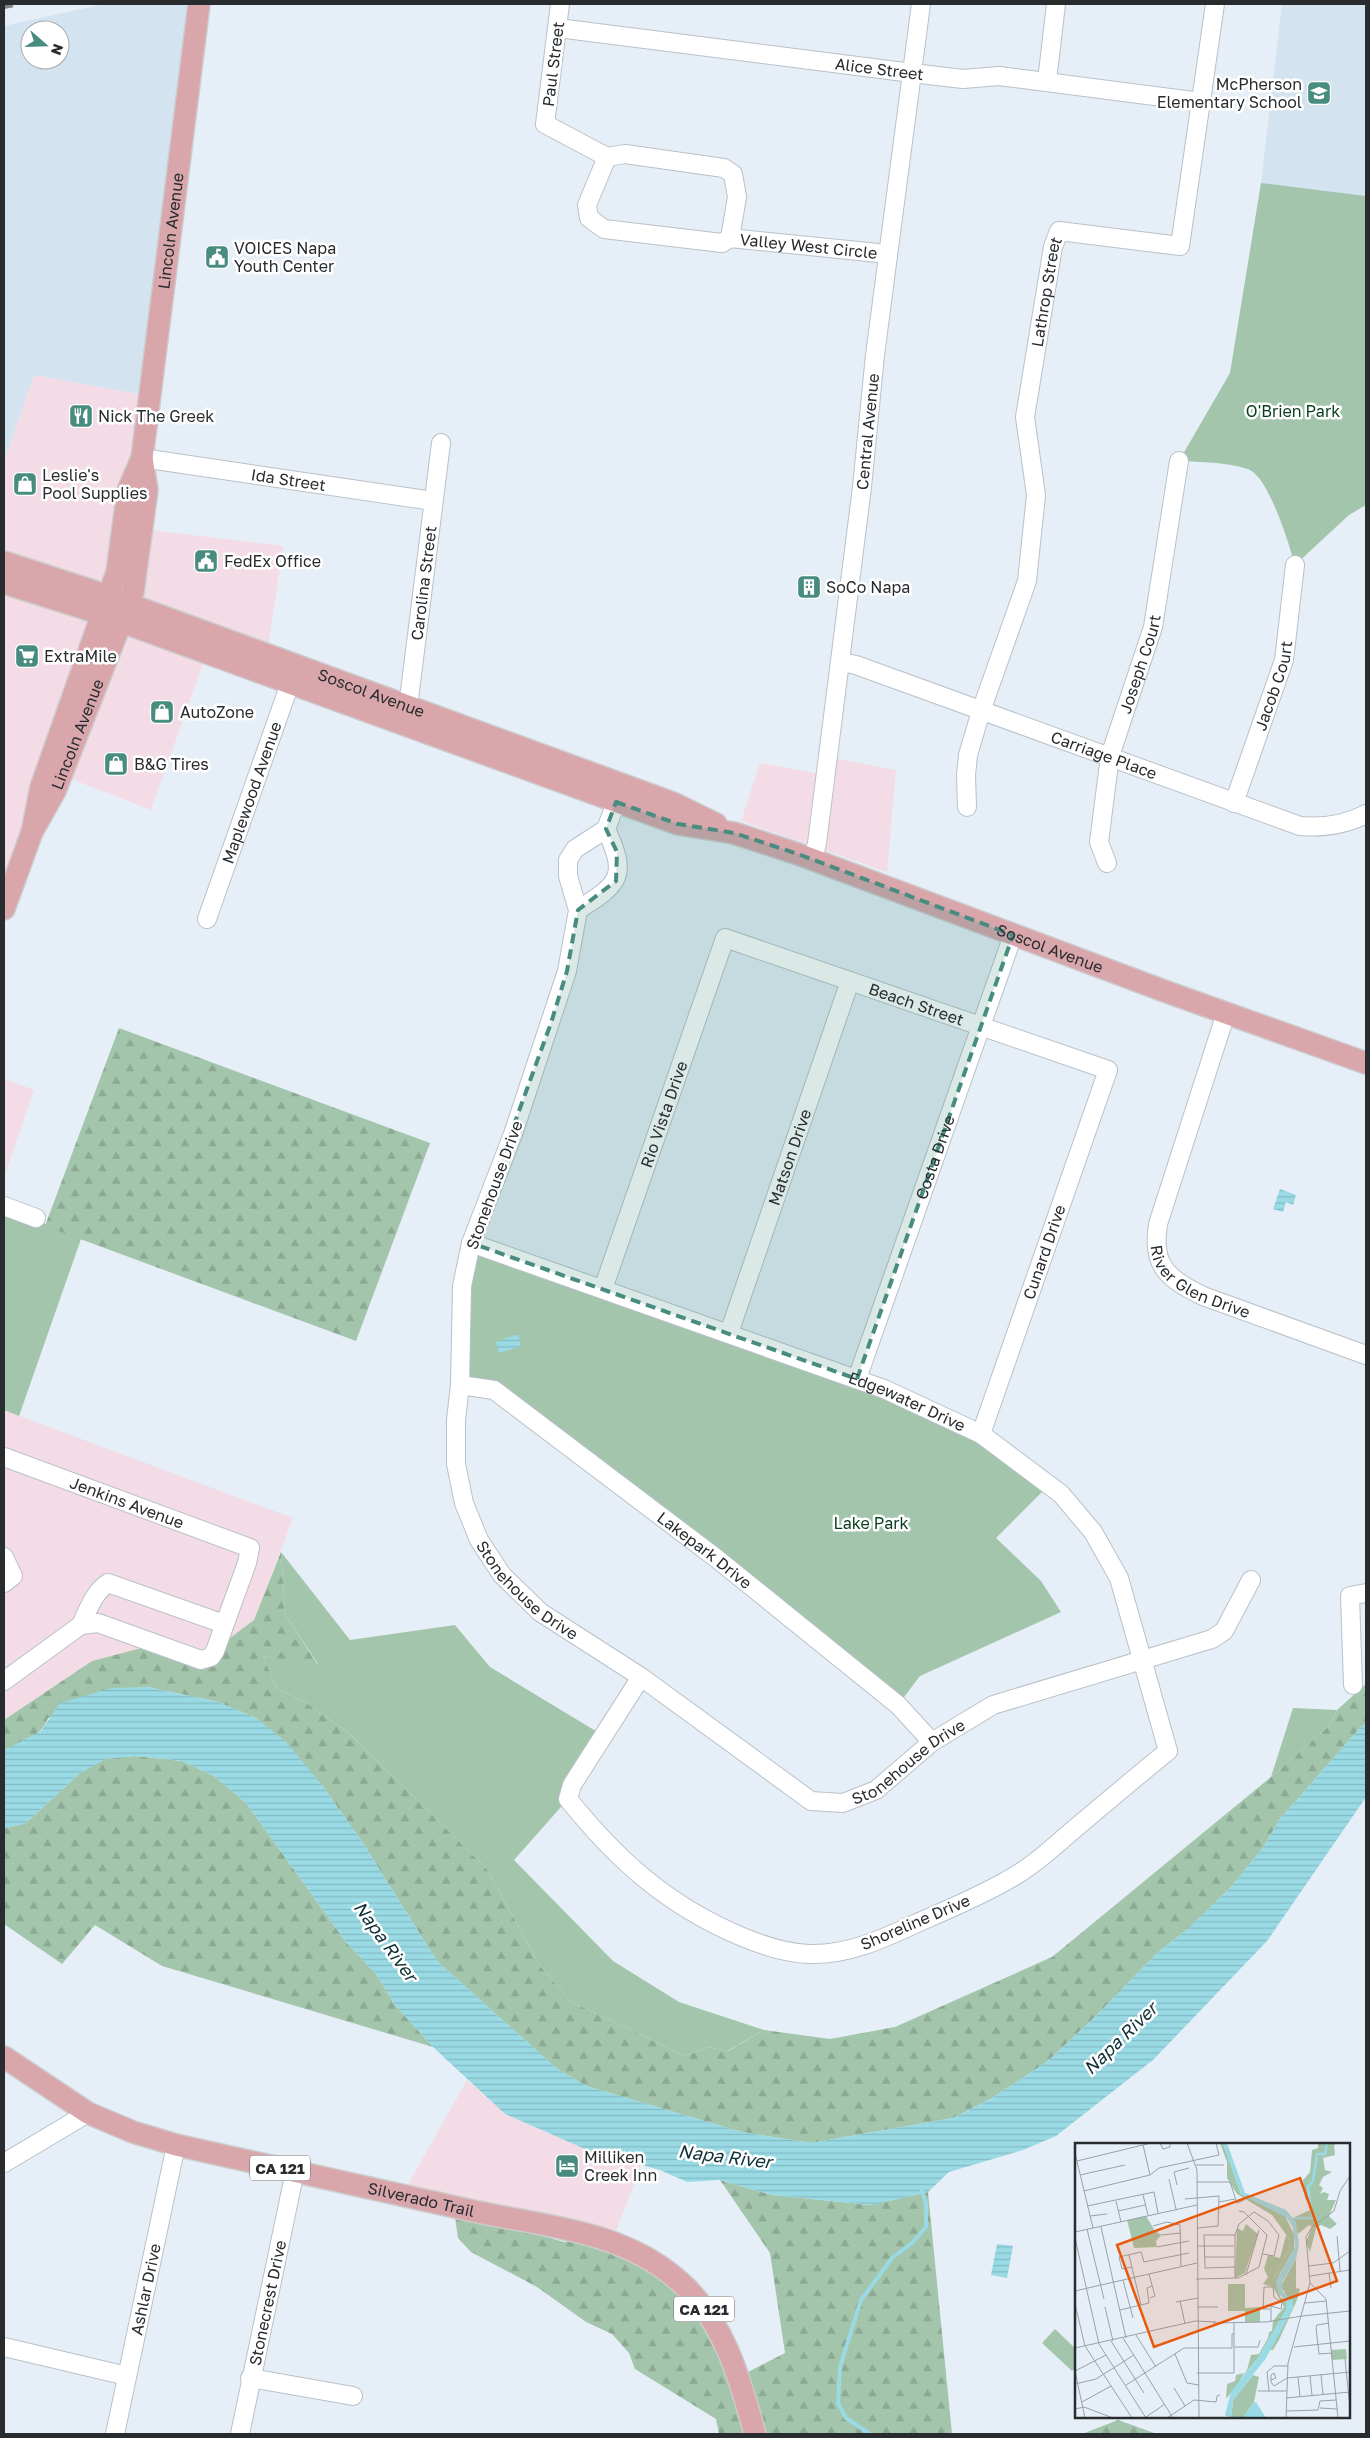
<svg xmlns="http://www.w3.org/2000/svg" width="1370" height="2438" font-family="'Golos Text',sans-serif">
<style>
.commercial{fill:#f4dce7}
.built{fill:#d4e3f0;fill-rule:evenodd}
.green{fill:#a3c5ab}
.forest{fill:url(#forest-firs)}
.water{fill:url(#water-rules)}
.lines{fill:none;stroke-linecap:round;stroke-linejoin:round}
.stream{stroke:#99dae4;stroke-width:4}
.minor-casing{stroke:#b9c1c9;stroke-width:20}
.major-casing{stroke:#cccccd;stroke-width:24}
.minor{stroke:#fff;stroke-width:18}
.major{stroke:#d9a6ac;stroke-width:21}
.rail{stroke:#7e8489;stroke-width:4;stroke-dasharray:9 9;stroke-linecap:butt}
.marked{fill:#488c80;fill-opacity:0.2;stroke:#488c80;stroke-width:4;stroke-dasharray:10 6;stroke-linejoin:round}
.labels{text-anchor:middle;dominant-baseline:central;stroke-width:5;stroke-linejoin:round;paint-order:stroke}
.shield{fill:#fff;stroke:#696b6d;stroke-width:1}
.shield-label{font-size:15px;font-weight:bold;fill:#292c2f}
.street-label{font-size:16px;fill:#292c2f;stroke:#fff}
.poi-label{font-size:16px;fill:#292c2f;stroke:#fff;text-anchor:start}
.park-label{font-size:16px;fill:#073e1e;stroke:#fff}
.water-label{font-size:18px;font-style:italic;fill:#103136;stroke:#fff}
.inset-river{fill:none;stroke:#99dae4;stroke-width:2.5}
.inset-road{fill:none;stroke:#9aa1a7;stroke-width:1}
.view{fill:#e8590c;fill-opacity:0.15;stroke:#e8590c;stroke-width:2.5}
.inset-edge{fill:none;stroke:#292c2f;stroke-width:2.5}
</style>
<defs>
<pattern id="forest-firs" width="22" height="20" patternUnits="userSpaceOnUse" patternTransform="scale(1.25)"><rect width="22" height="20" fill="#a3c5ab"/><path d="M5 1l3.5 6h-7zM16 11l3.5 6h-7z" fill="#8ca993"/></pattern>
<pattern id="water-rules" width="6" height="5" patternUnits="userSpaceOnUse" patternTransform="scale(1.25)"><rect width="6" height="5" fill="#99dae4"/><path d="M0 2.5h6" fill="none" stroke="#84bbc4"/></pattern>
</defs>
<rect width="100%" height="100%" fill="#e6eff7"/>
<path class="commercial" d="M34 375 150 396 108 597 4 562V461Z
M142 529 283 546 267 655 129 605Z
M4 583 102 615 4 909Z
M122 623 207 653 151 810 61 775Z
M828 757 896 770 887 872 741 821 760 763 825 775Z
M4 1079 34 1090 4 1178Z
M4 1410 293 1518 254 1620 215 1651 93 1661 4 1720Z
M467 2080 505 2114 585 2149 641 2165 612 2242 402 2195Z"/>
<path class="built" d="M104 4H199L150 396 34 375 4 461V26ZM30 30H60V60H30Z
M1282 4H1366V196L1261 183Z"/>
<path class="green" d="M1261 183 1366 196V505L1349 515 1295 565C1289 544 1269 477 1248 469 1226 462 1201 462 1179 461L1230 373Z
M4 1206C30 1216 54 1229 81 1239L19 1416 4 1410Z
M471 1243 981 1434 1049 1485 996 1538 1041 1581 1061 1612 920 1676 898 1705 494 1390 460 1385Z
M281 1552 350 1640 455 1625 490 1667 604 1736 568 1799 514 1860 613 1961 679 2002 764 2030 727 2051 709 2047 685 2056 572 2002 540 1966 487 1869 350 1734 305 1702 277 1689 263 1656 318 1664 285 1614Z
M1293 1708 1337 1710 1330 1725 1271 1777Z
M1055 2329 1076 2349V2367L1072 2371 1042 2343Z"/>
<path class="forest" d="M119 1028 430 1143 356 1341 45 1226Z
M281 1552 285 1614 318 1665 263 1656 277 1689 305 1702 350 1734 487 1869 540 1966 572 2002 685 2056 709 2047 728 2051 764 2030 830 2039 895 2027 1052 1957 1271 1777 1330 1725 1337 1710 1366 1684V1723L1359 1729 1280 1819 1262 1849 1231 1887 1190 1927 1156 1954 1096 2016 1048 2061 992 2098 953 2118 811 2143 742 2132 701 2120 586 2086 556 2068 437 1961 361 1840 321 1784 256 1718 218 1702 148 1687 48 1718C42 1737 20 1742 4 1750V1720L92 1661 157 1644 201 1660 254 1620Z
M136 1756 182 1761 214 1776 246 1803 346 1942 376 1974 395 2005 433 2047 162 1966 95 1925 62 1964 4 1924V1829L26 1823 80 1773 106 1758Z
M720 2180 772 2195 871 2205 928 2192 952 2434H719L716 2419 635 2369 629 2353 612 2334 586 2322 537 2287 471 2252 458 2238 454 2210 564 2242 592 2235 679 2281 740 2376 785 2353 770 2253Z
M1118 2420 1157 2434H1082Z"/>
<path class="water" d="M1280 1189 1296 1195 1293 1205 1286 1202 1283 1212 1273 1209Z
M518 1334 521 1346 499 1353 496 1342Z
M148 1687 218 1702 256 1718 287 1743 321 1784 361 1840 437 1961 556 2068 586 2086 701 2120 742 2132 811 2143 953 2118 992 2098 1048 2061 1096 2016 1156 1954 1190 1927 1231 1887 1262 1849 1280 1819 1359 1729 1366 1723V1797L1267 1941 1153 2060 1056 2136 1023 2150 949 2172 928 2192 872 2205 772 2195 720 2180 687 2182 660 2170 585 2149 505 2114 433 2047 395 2005 376 1974 346 1942 246 1803 214 1776 182 1761 136 1756 106 1759 80 1773 26 1823 4 1829V1750L41 1731 60 1703 112 1688Z
M997 2244 1013 2246 1007 2278 991 2275Z"/>
<g class="lines">
<path class="stream" d="M870 2434 846 2418 838 2403 840 2367 861 2300 892 2258 911 2244 926 2227V2203L922 2191"/>
<defs>
<g id="minor">
<path d="M560 4 545 124 607 157 625 154 724 168 733 174 737 197 730 238"/>
<path id="s1" d="M558 28 912 73 963 79 999 76 1201 102"/>
<path d="M1047 81 1056 4"/>
<path id="s2" d="M607 157 587 205 589 218 604 229 722 243 730 238 888 254"/>
<path id="s3" d="M142 458 433 501"/>
<path id="s4" d="M841 662 856 665 1300 826C1324 828 1345 825 1366 814"/>
<path id="s5" d="M403 717 408 707 441 443"/>
<path id="s6" d="M621 790 606 829 575 849 568 860V876L578 910 567 971 513 1134 471 1243 462 1286 460 1385 456 1420V1464L464 1503 479 1540 502 1575 540 1612 641 1677 811 1801 843 1803 876 1790 932 1742 993 1705 1212 1639 1224 1631 1251 1580"/>
<path id="s7" d="M1234 803 1284 660 1295 565"/>
<path id="s8" d="M967 807 966 775 968 755 981 711 1027 581 1036 495 1025 417 1053 247 1059 231 1180 246 1215 4"/>
<path id="s9" d="M813 859 817 843 862 487 875 355 921 4"/>
<path id="s10" d="M1107 863 1099 842 1110 756 1153 627 1179 461"/>
<path d="M578 910C620 883 628 877 606 829"/>
<path id="s11" d="M207 919 294 672"/>
<path id="s12" d="M1226 1013 1158 1224C1151 1266 1168 1279 1203 1296L1366 1355"/>
<path d="M4 1206 36 1218"/>
<path id="s13" d="M471 1243 884 1389 981 1434 1061 1494 1093 1532 1119 1578 1168 1751C1136 1777 1104 1804 1072 1831 1052 1848 1031 1868 1006 1881 978 1897 947 1910 917 1923 883 1939 848 1955 809 1954 786 1953 761 1945 740 1936 667 1905 617 1860 568 1799L572 1785 641 1677"/>
<path id="s14" d="M603 1289 725 938 1108 1070 981 1434"/>
<path id="s15" d="M729 1333 850 981"/>
<path id="s16" d="M857 1379 1013 935"/>
<path id="s17" d="M460 1385 494 1390 716 1558 898 1705 932 1742"/>
<path id="s18" d="M4 1457 250 1548 247 1563 215 1651 211 1657 201 1660 98 1623 81 1625 4 1681"/>
<path d="M4 1557 13 1576 4 1583"/>
<path d="M81 1625C88 1610 94 1592 108 1583L224 1624"/>
<path d="M1353 1685 1350 1596 1366 1593"/>
<path d="M4 2163 88 2113"/>
<path d="M4 2347 127 2376"/>
<path d="M250 2378 353 2396"/>
<path id="s19" d="M115 2434 176 2145"/>
<path id="s20" d="M240 2434 295 2171"/>
</g>
<g id="major">
<path id="s21" d="M4 562 93 591 673 803 716 824"/>
<path id="s22" d="M4 583 86 609 678 824 734 833 798 854 1167 992 1366 1063"/>
<path id="s23" d="M32 832 55 791 133 592 147 490 142 458 199 4"/>
<path d="M4 909 32 832 41 787 117 572 128 490 142 458"/>
<path id="s24" d="M4 2057 88 2113 133 2132 176 2145C272 2166 368 2187 464 2209 537 2226 620 2228 679 2281 724 2320 740 2379 755 2434"/>
</g>
</defs>
<use href="#minor" class="minor-casing"/>
<use href="#major" class="major-casing"/>
<use href="#minor" class="minor"/>
<use href="#major" class="major"/>
<path class="rail" d="M4 7 19 4"/>
</g>
<path class="marked" d="M616 802 678 824 734 833 798 854 1013 935 857 1379 471 1243 551 1023 567 971 578 910 616 881 617 852 606 829Z"/>
<defs>
<symbol id="school-square" viewBox="-11 -11 22 22"><rect x="-9" y="-9" width="18" height="18" rx="4" fill="#488c80" stroke="#fff"/><path d="M0-5L7-2L0 1L-7-2ZM-4 1L0 2.5L4 1V4Q0 6-4 4Z" fill="#fff"/></symbol>
<symbol id="civic-square" viewBox="-11 -11 22 22"><rect x="-9" y="-9" width="18" height="18" rx="4" fill="#488c80" stroke="#fff"/><path d="M-.6-6.5H3V-4.5H.6V-3L4-1V1h2V6H-6V1h2V-1L-.6-3ZM-1.2 2.5V6h2.4V2.5Z" fill="#fff"/></symbol>
<symbol id="restaurant-square" viewBox="-11 -11 22 22"><rect x="-9" y="-9" width="18" height="18" rx="4" fill="#488c80" stroke="#fff"/><path d="M-5-6h1v4h1v-4h1v4h1v-4h1v5L-1.5 .5V6h-2V.5L-5-1ZM5-6V6H3V1.5H1.5Q1.5-4 5-6Z" fill="#fff"/></symbol>
<symbol id="shop-square" viewBox="-11 -11 22 22"><rect x="-9" y="-9" width="18" height="18" rx="4" fill="#488c80" stroke="#fff"/><path d="M-5-2.5h2.3a2.7 3.5 0 0 1 5.4 0H5L5.5 6h-11ZM-1.5-2.5h3a1.5 2.3 0 0 0-3 0Z" fill="#fff"/></symbol>
<symbol id="building-square" viewBox="-11 -11 22 22"><rect x="-9" y="-9" width="18" height="18" rx="4" fill="#488c80" stroke="#fff"/><path d="M-4-6H4V6H1V3H-1V6H-4ZM-2.5-4.3h1.7v1.8h-1.7ZM.8-4.3h1.7v1.8H.8ZM-2.5-1h1.7V.8h-1.7ZM.8-1h1.7V.8H.8Z" fill="#fff"/></symbol>
<symbol id="supermarket-square" viewBox="-11 -11 22 22"><rect x="-9" y="-9" width="18" height="18" rx="4" fill="#488c80" stroke="#fff"/><path d="M-6-5.5h2.5l.6 2H6L4.5 2H-2.5L-4.4-4H-6ZM-1.5 3.2a1.3 1.3 0 1 0 .1 0ZM3 3.2a1.3 1.3 0 1 0 .1 0Z" fill="#fff"/></symbol>
<symbol id="hotel-square" viewBox="-11 -11 22 22"><rect x="-9" y="-9" width="18" height="18" rx="4" fill="#488c80" stroke="#fff"/><path d="M-6-4.5h1.5V1H6V5H4.5V3h-9V5H-6ZM-4 0a1.8 1.8 0 1 1 3.6 0ZM.5 0V-2.5h3Q6-2.5 6 0Z" fill="#fff"/></symbol>
</defs>
<g fill-rule="evenodd">
<use href="#school-square" x="1305" y="79" width="28" height="28"/>
<use href="#civic-square" x="203" y="243" width="28" height="28"/>
<use href="#restaurant-square" x="67" y="402" width="28" height="28"/>
<use href="#shop-square" x="11" y="470" width="28" height="28"/>
<use href="#civic-square" x="192" y="547" width="28" height="28"/>
<use href="#building-square" x="795" y="573" width="28" height="28"/>
<use href="#supermarket-square" x="13" y="642" width="28" height="28"/>
<use href="#shop-square" x="148" y="698" width="28" height="28"/>
<use href="#shop-square" x="102" y="750" width="28" height="28"/>
<use href="#hotel-square" x="553" y="2152" width="28" height="28"/>
</g>
<g class="labels">
<g class="shield">
<rect x="250" y="2155.5" width="60" height="25" rx="4"/>
<rect x="674" y="2296.5" width="60" height="25" rx="4"/>
</g>
<g class="shield-label">
<text x="280" y="2168">CA 121</text>
<text x="704" y="2309">CA 121</text>
</g>
<g class="street-label">
<text transform="translate(553 64) rotate(-83)">Paul Street</text>
<text stroke="none"><textPath href="#s1" startOffset="324">Alice Street</textPath></text>
<text stroke="none"><textPath href="#s23" startOffset="625">Lincoln Avenue</textPath></text>
<text stroke="none"><textPath href="#s2" startOffset="291">Valley West Circle</textPath></text>
<text stroke="none"><textPath href="#s8" startOffset="528">Lathrop Street</textPath></text>
<text stroke="none"><textPath href="#s9" startOffset="431">Central Avenue</textPath></text>
<text stroke="none"><textPath href="#s3" startOffset="148">Ida Street</textPath></text>
<text stroke="none"><textPath href="#s5" startOffset="136">Carolina Street</textPath></text>
<text stroke="none"><textPath href="#s10" startOffset="206">Joseph Court</textPath></text>
<text stroke="none"><textPath href="#s7" startOffset="124">Jacob Court</textPath></text>
<text stroke="none"><textPath href="#s21" startOffset="390">Soscol Avenue</textPath></text>
<text stroke="none"><textPath href="#s23" startOffset="108">Lincoln Avenue</textPath></text>
<text stroke="none"><textPath href="#s4" startOffset="279">Carriage Place</textPath></text>
<text stroke="none"><textPath href="#s11" startOffset="134">Maplewood Avenue</textPath></text>
<text stroke="none"><textPath href="#s22" startOffset="1109">Soscol Avenue</textPath></text>
<text stroke="none"><textPath href="#s14" startOffset="574">Beach Street</textPath></text>
<text stroke="none"><textPath href="#s14" startOffset="185">Rio Vista Drive</textPath></text>
<text stroke="none"><textPath href="#s15" startOffset="186">Matson Drive</textPath></text>
<text stroke="none"><textPath href="#s16" startOffset="235">Costa Drive</textPath></text>
<text transform="translate(494 1185) rotate(-70)">Stonehouse Drive</text>
<text transform="translate(1044 1252) rotate(-71)">Cunard Drive</text>
<text stroke="none"><textPath href="#s12" startOffset="304">River Glen Drive</textPath></text>
<text stroke="none"><textPath href="#s13" startOffset="464">Edgewater Drive</textPath></text>
<text stroke="none"><textPath href="#s18" startOffset="131">Jenkins Avenue</textPath></text>
<text stroke="none"><textPath href="#s17" startOffset="299">Lakepark Drive</textPath></text>
<text stroke="none"><textPath href="#s6" startOffset="866">Stonehouse Drive</textPath></text>
<text stroke="none"><textPath href="#s6" startOffset="1331">Stonehouse Drive</textPath></text>
<text transform="translate(915 1922) rotate(-23)">Shoreline Drive</text>
<text stroke="none"><textPath href="#s24" startOffset="446">Silverado Trail</textPath></text>
<text stroke="none"><textPath href="#s19" startOffset="148">Ashlar Drive</textPath></text>
<text stroke="none"><textPath href="#s20" startOffset="134">Stonecrest Drive</textPath></text>
</g>
<g class="poi-label">
<text x="1302" y="84" text-anchor="end">McPherson<tspan x="1302" dy="18">Elementary School</tspan></text>
<text x="234" y="248">VOICES Napa<tspan x="234" dy="18">Youth Center</tspan></text>
<text x="98" y="416">Nick The Greek</text>
<text x="42" y="475">Leslie's<tspan x="42" dy="18">Pool Supplies</tspan></text>
<text x="224" y="561">FedEx Office</text>
<text x="826" y="587">SoCo Napa</text>
<text x="44" y="656">ExtraMile</text>
<text x="180" y="712">AutoZone</text>
<text x="134" y="764">B&amp;G Tires</text>
<text x="584" y="2157">Milliken<tspan x="584" dy="18">Creek Inn</tspan></text>
</g>
<g class="park-label">
<text x="1293" y="411">O'Brien Park</text>
<text x="871" y="1523">Lake Park</text>
</g>
<g class="water-label">
<text transform="translate(386 1941) rotate(54)">Napa River</text>
<text transform="translate(1120 2038) rotate(-44)">Napa River</text>
<text transform="translate(725 2156) rotate(7)">Napa River</text>
</g>
</g>
<g transform="translate(1075 2143)">
<rect width="275" height="275" fill="#e6eff7"/>
<path d="M71 73 80 88 86 92 81 98 82 104 59 105 52 77ZM171 81 183 91 170 130 160 135 162 85 168 88ZM211 92 215 97 214 107 198 138 188 141 193 134 189 126 193 112 205 115ZM185 164V179H170V165ZM271 206 272 216 257 217 256 207ZM169 230 163 241 151 256 152 241 160 238 161 232ZM178 232 184 234 179 259 168 275H156L158 257Z" fill="#a3c5ab"/>
<path d="M145 0H148L166 51 210 73 219 91V106L204 132 205 154 211 158V167L183 215 164 238 172 227 176 212 184 211 193 195 194 189 197 188 198 178 209 164 198 144 188 141 195 135 198 138 214 107 215 97 197 72 162 51 152 35V19ZM243 0H262L259 2 260 12 248 15 250 27 257 29 248 34 244 42 248 45 245 51 249 49 254 51 252 57H261L254 73 262 81 255 86 246 82 241 85 235 109 231 99 237 84 234 82 223 91 218 75 237 66 230 55 228 37 235 29 237 7 243 5ZM221 116V145L225 146 222 157 204 197 198 207H195L218 164 206 143ZM153 141H170V168H153Z" fill="#a3c5ab"/>
<path d="M148 0H152L170 50 211 67 221 79 224 102 221 116 207 140 208 149 218 157 217 167 191 215 158 257 156 275 150 272 156 249 183 215 211 167V158L203 150 201 138 220 104 218 85 212 75 166 51ZM179 259H181L191 275H168Z" fill="#99dae4"/>
<path class="inset-river" d="M219 75H237L233 44 238 38 242 11H250L252 0"/>
<path class="inset-road" d="M85 0 88 6 95 4V0M112 0 122 27 124 275M68 2 75 32M0 10 18 85M2 18 76 0M121 22H149M5 32 50 22M94 36 101 66M122 39H155L162 60 169 57M102 42 99 29 114 25M9 48 75 32 84 25 144 12 141 0M68 52 73 72M110 56 144 53 143 83 122 85M41 58 46 79M144 59 160 56M12 63 79 49 83 70M43 68 70 62M15 73 32 71M78 83 92 79 105 82 106 123M26 84 51 195M12 86 29 156M0 89 122 62M86 92 106 90M262 93 265 128M0 95 24 201 71 275M122 103H159M82 104 114 98M54 112 66 162M130 114H159M234 123 258 120 275 108M57 124 47 126 44 114 66 109 69 119 114 110M160 124 130 125 129 92H160M254 130 256 145M74 131 80 153 75 155M171 132 184 87M235 133 275 127M160 135V92L164 81 179 69 193 78 204 92 199 113 188 111M121 136 163 135 184 124 192 92 169 69 164 68M48 137 58 175M235 140 251 156 263 275M0 148 122 120M105 158 110 181M101 159 123 155M230 160 251 158M0 161 10 203 57 275M30 164 38 198M122 164H143M195 166H188L189 144H198L199 154 207 160 206 166 196 163V179M45 167 74 160 72 145 77 143M227 173 275 168M138 180 191 179 227 173M254 180 242 182 241 185 244 211 257 210M61 192 81 224M48 195 98 275M36 198 69 250M160 204H183L185 197M219 204 275 198M0 205 120 178 141 179M100 211 112 240 124 242M270 216 275 265M0 228 31 212M0 228 10 275M122 230H159V179M246 232 248 251M235 233 237 252M223 234 225 254M196 237 201 235 199 230 196 232V239L199 243 212 235 275 229M0 241 21 236 59 212M51 242 109 205H157V191H159M99 245 110 263M183 248H212M194 248 192 229 199 223H213M211 255 275 249M7 259 36 243M245 265 262 266M0 266 9 264 38 275M211 268 243 267 245 258 261 257M71 274 90 261M92 275 119 257 141 259 142 253 145 252M211 275 213 220 235 140 231 94 237 84 259 68 265 48 275 33"/>
<path class="view" d="M225 35 262 138 79 204 42 102Z"/>
<rect width="275" height="275" class="inset-edge"/>
</g>
<rect width="1370" height="2438" fill="none" stroke="#292c2f" stroke-width="10"/>
<g transform="translate(45 45) rotate(110)"><circle r="24" fill="#ffffff" stroke="#a9abac"/>
<path d="M0-4L9 19L0 12L-9 19Z" fill="#488c80"/>
<text y="-8" font-size="14" font-weight="bold" text-anchor="middle" fill="#292c2f">N</text>
</g>
</svg>
